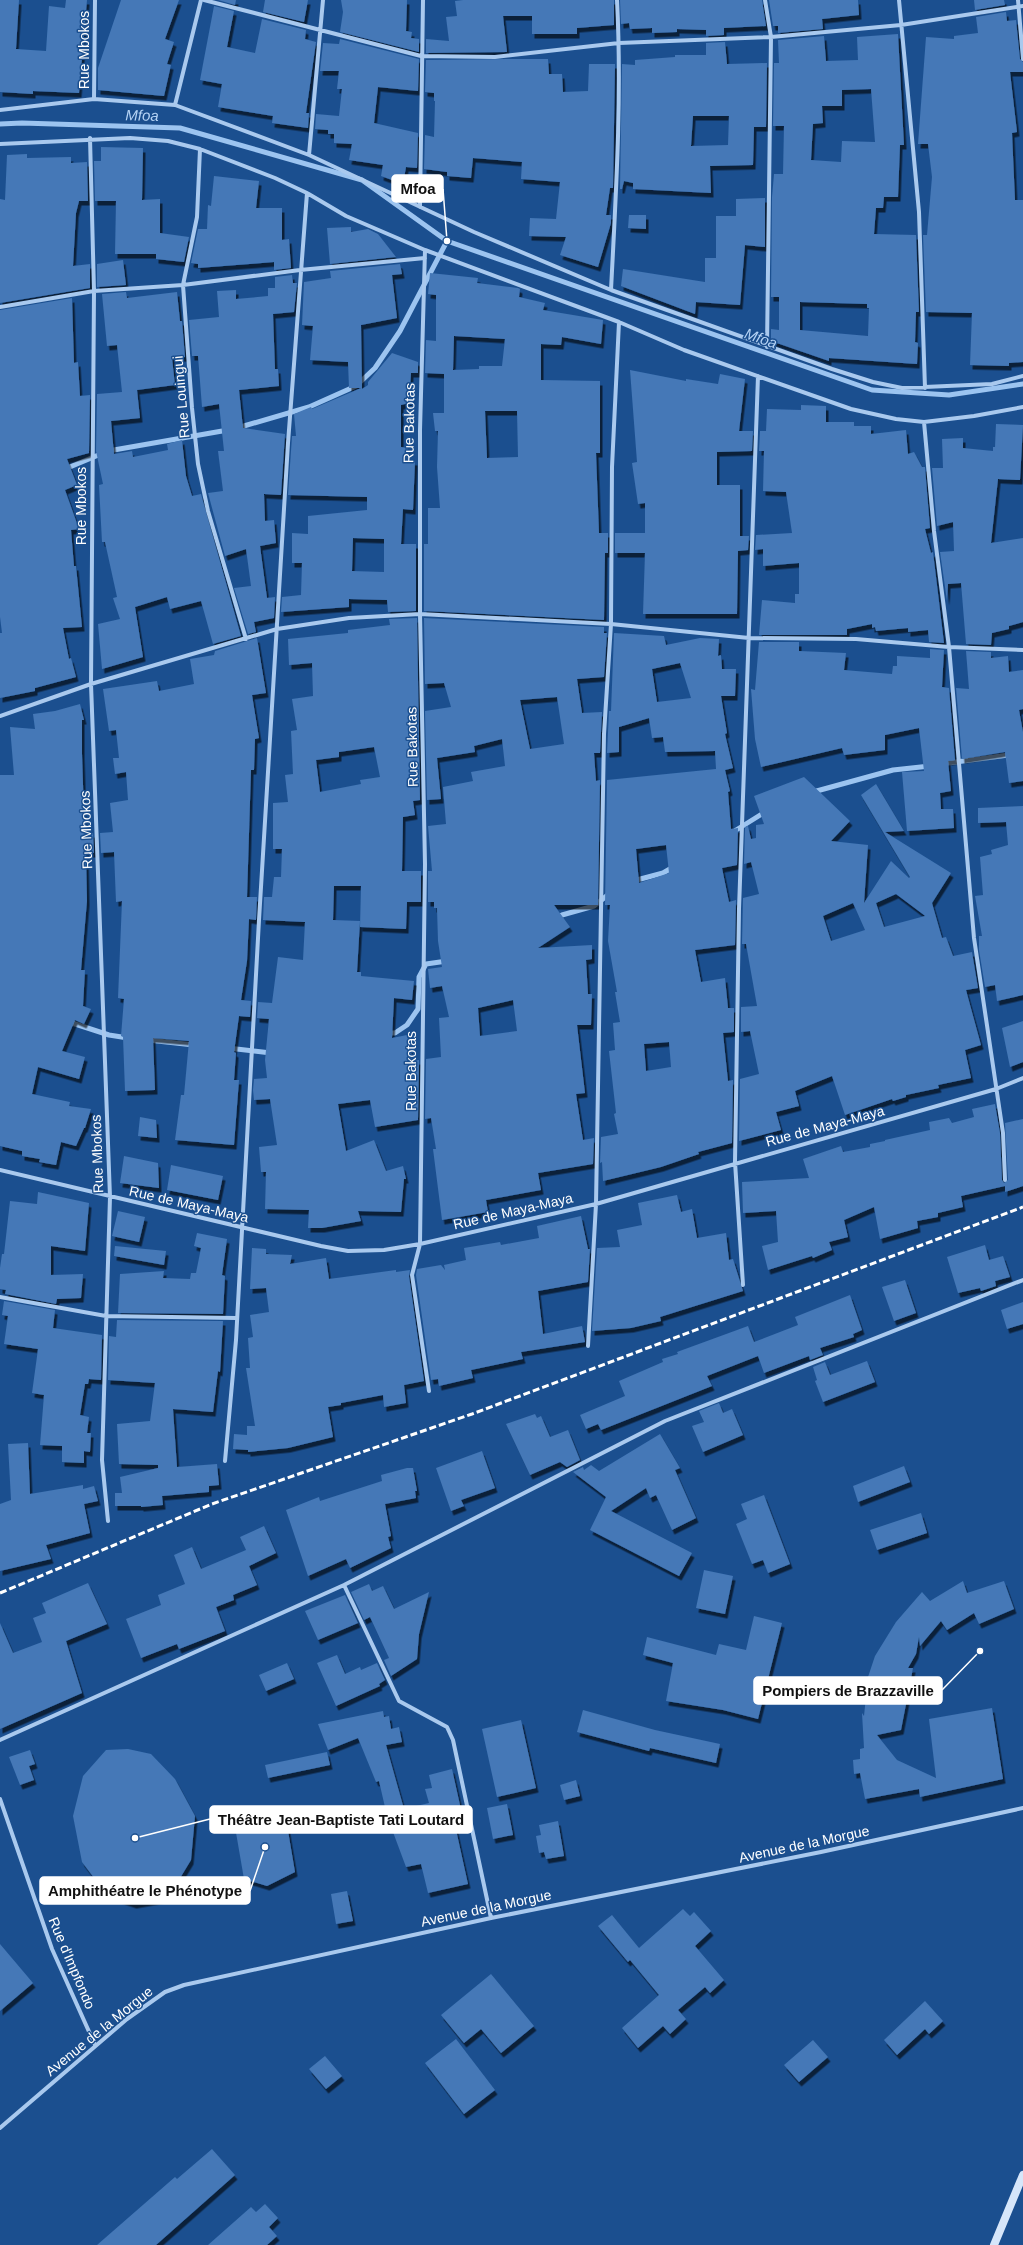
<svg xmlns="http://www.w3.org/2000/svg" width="1023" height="2245" font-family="Helvetica,sans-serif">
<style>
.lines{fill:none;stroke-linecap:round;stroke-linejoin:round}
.stream{stroke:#9cc4f0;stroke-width:5}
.building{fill:#4478b7;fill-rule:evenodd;filter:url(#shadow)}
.street{stroke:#a9c9ee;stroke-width:4}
.secondary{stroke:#d6e6fa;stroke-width:8}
.rail{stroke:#fff;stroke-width:3;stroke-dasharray:7 3;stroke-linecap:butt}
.labels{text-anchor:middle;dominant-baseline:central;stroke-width:3;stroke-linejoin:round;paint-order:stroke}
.street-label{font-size:14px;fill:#fff;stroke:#1b4f8f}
.water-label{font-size:15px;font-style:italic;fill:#b5d3f5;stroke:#1b4f8f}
.leader{fill:none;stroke:#fff;stroke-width:1.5}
.callout-dot{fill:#fff;stroke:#1b4f8f;stroke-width:1.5}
.callout{fill:#fff;stroke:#fff;stroke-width:1.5}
.callout-label{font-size:15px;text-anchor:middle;font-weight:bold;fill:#111}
</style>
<defs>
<filter id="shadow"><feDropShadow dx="2.5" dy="4.5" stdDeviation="0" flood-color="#0009"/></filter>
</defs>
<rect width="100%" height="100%" fill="#1b4f8f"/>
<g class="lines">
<path class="stream" d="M0 124 22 123 180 128 362 180 447 241 872 390 949 395 1023 384
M237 428 309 407 356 386 375 368 400 331 447 241
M65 469 108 451 228 430
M941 764 1023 753
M813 792 893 770 930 766
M733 832 765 812
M633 881 663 873 675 866
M556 918 562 915 594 906 609 894
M69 1022 109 1035 128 1038
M387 1033H395L407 1025 418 1009 419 977 426 964 447 961
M148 1040 194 1045
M228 1048 271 1053"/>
</g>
<path class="building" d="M0 0H19L16 49 46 51 49 6 65 8 66 0H87L79 93 33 91V94L0 92Z
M121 0H179L165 39 174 42 167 64 171 65 164 96 98 90V68Z
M218 0H236L235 5Z
M265 0H308L304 22 263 12Z
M341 0H407L406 31 412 32 411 38 419 39V52L340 32 343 12Z
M463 0H614V25L577 28V34H532V16H503L507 52 426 53V39L449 41 446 17 457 16 455 1Z
M620 0H762L766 26 724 28V35L706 36V30L677 29V32L652 33V28L630 29 629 23 621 24Z
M769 0H858L859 15 822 19 823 29 778 33V26H773Z
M974 0H1004L1005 5 975 10Z
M214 6 234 11 227 47 255 53 262 19 306 30 305 39 316 42 306 113H309L308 128 272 123 273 116 218 107 222 84 200 80Z
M1006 12 1007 21 1016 20 1020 59 1023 62V72H1010L1017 132 1012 133 1015 200H1023V362L1009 363V366L970 365 972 313 926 312 923 235H927L932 177 928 144H918L926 37 954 39V36L978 33 976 17Z
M898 34 904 145H900L898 197H884L883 208H876L874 234 916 235 919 312H916L915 342 918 343 917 364 829 358V361L771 341V329L779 330V297H771L772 197 774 174H783L784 126H773L774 63H779L778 40 824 36 826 61 858 60 857 37ZM871 89 875 142 842 141 841 162 811 160 813 124 823 123 822 106H842V90ZM800 302 867 304V308H869L868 336 800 330Z
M340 39 419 59 418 91 378 87 374 123 418 133 417 168 406 167 403 184 381 176 383 165 349 160 352 144 334 143V134H328V130L315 129 316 114 339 116 342 89H337L339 71H320L323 43 339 44Z
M725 42 727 64 767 63 766 127H754L753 165 710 166 711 193 633 189V183L624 181 622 189H620L622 64 635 65V60L675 57V55H706V43ZM693 116H729L728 145 691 146Z
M508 59H548L549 74H562L563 92 588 91 589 64H615L613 188H610L606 215H611V223L598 267 560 255 566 237 529 236 530 218 556 219 560 182 521 179 522 162 473 158 471 178 447 176V172L424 169 425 135 434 137 435 101H434V93L425 92 426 60Z
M101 147 143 148 142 200 160 199V233L189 237 184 262 156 259V254H115L116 201H95L94 161H101Z
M27 154V158L71 157V163L87 162 88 201H79L76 213 73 266 90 264V288L0 303V199L5 200 7 155Z
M214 176 259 181 256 208H282V240L289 239 291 268 274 270V262L198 268V264L191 263 198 229H207L208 205 211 206Z
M765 198V247L745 245 740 305 696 302 695 314 621 286 623 269 705 282V258H716V216H736V199Z
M629 215H646V229L628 228Z
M351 227V232L368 229 378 234 396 257 330 264 327 228Z
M123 260 126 285 97 287V264Z
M400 264 402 274 392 275 397 318 361 325 362 389 368 385V382L392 353 418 362V373H411L410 388 413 402 401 405V447L408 448 406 460 415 461 413 510 403 509 401 544H416V611L388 612 387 600 349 599V607L281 612 282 597 301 595 302 563H292V533L308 534V516L367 510V497L288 495 292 436H296L294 414 311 407 312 409 361 388H349L348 362 310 360 313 326 302 325 304 282 331 278 330 271ZM353 538 384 539V572L352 571Z
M430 273 478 278 477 283 518 288 520 289 519 297 545 303 543 310 603 320 601 344 562 337 561 345 541 344V380L600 381V453H596L599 533H608V553H605L604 620 424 611V544H428V508H440L437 467 438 431H435L433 413H444V374L425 373 426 340 436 341V295L428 294ZM454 336 505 339 502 366H479V369L453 370ZM485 411H517L518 457 487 458Z
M292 275 293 283H297L294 312 273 314 275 369H278L279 386 239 390 243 428 285 434 281 495 264 494 265 521 274 520 276 543 260 546 267 598 275 597 274 618 254 622 256 632 248 634 234 588 251 586 246 549 225 556 208 493 223 491 218 451H224L219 404 202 407 198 356H192L189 320 219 317 217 291 236 290V299L268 296V288H275V277Z
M126 292 127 298 177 292 180 321H182L185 357 172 358 175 385 137 390 140 418 111 421 114 454 132 451 133 457 168 450 167 444 182 440 186 476 192 496 201 494 241 636 213 644 201 601 170 609 167 597 135 607 143 657 102 669 98 624 120 619 113 598 117 597 105 542H102L99 485 103 484 96 451 97 394 122 392 117 345 107 346 102 294Z
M72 298 74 363 78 362 80 396 90 395 89 453 67 459 77 485 65 490 79 529 71 530 74 566H76L82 627 63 628 69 659 71 658 76 677 35 688V691L0 698V633H2L0 617V310Z
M630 370 686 381V379L718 384 720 374 745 379 739 431H753L752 451 717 452V485H740V536H749L748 550 738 551 737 614H643L645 553H615V533H645V503L638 504 632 463 637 462Z
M801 405 826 406V422H854V426H871V434L906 430 908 454 914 452 922 467H925L930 528 925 529 931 553 933 552 944 643 929 642 928 630 908 632V628L876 631 875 627 872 628V624L847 629V635H759L762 600 795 603V594H799V563L763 566V549L755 550 756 535 792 533 786 492 763 491 764 451H759L760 431H766L767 409 801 410Z
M996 424 1023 425 1020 480 998 479 991 543 1023 538V622L1009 626V629L992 633 991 645 966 644 961 583 948 584 947 601 940 552 954 551 953 522 937 526 932 468H943L942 439 963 438V448L993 451V447H995Z
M417 618 420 800 413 801 415 815 403 817 402 871H421V902H407L406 929 360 927 361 886H334L333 920 360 921 357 972H361V976L414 981 412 1000 394 998 392 1038 407 1035 413 1061 419 1060 418 1120 375 1127 370 1100 338 1104 346 1151 374 1140 386 1171 403 1166 406 1179H404L401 1212 358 1211 361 1221 322 1228H308L309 1210 265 1209 266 1172H261L259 1147 277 1145 270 1099 254 1100 253 1090 254 1079 267 1078 265 1060 269 1019 257 1018 258 1002 272 1003 278 957 303 960 305 922 263 920 264 897H272L274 877H281L282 849H273V803L288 802 285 775 293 774 291 731 297 730 292 699 313 696 312 663 289 665 288 639 348 633V630L390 625 389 619ZM374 747 380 777 360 780 361 784 320 792 316 760 339 757V752Z
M424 618 604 627V633H607L604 677 577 679 582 713 602 712 600 753H594L596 781 600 780 598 905H554L570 927 538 948 592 945V959L586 960 588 994H592L591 1025H577L585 1093 576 1094 583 1140 594 1138 593 1164 538 1173 541 1190 486 1200 488 1212 442 1220 433 1149H436L431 1118 425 1119 426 1059 441 1057 439 1018 449 1017 442 986 430 988 428 969 442 967 438 941 437 908H434V902H428V871H432L428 826 446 824 443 787 473 781 471 772 505 766 502 739 474 746 475 752 437 758 441 799 427 800 425 711 451 707 444 683 425 684ZM557 697 564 744 530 749 520 700ZM513 1000 517 1031 480 1036 478 1008Z
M614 633 664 636 666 645 700 638 719 639 718 656 721 655 722 669H736L735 696H721L727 733 725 734 733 768 725 770 730 791 728 792 731 829 738 828 737 865 722 868 729 902 736 900 735 945 695 950 701 982 725 978 728 1008H734V1032L723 1033 728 1081 733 1080 732 1143 698 1152 699 1154 661 1167 603 1181 602 1162 600 1163 601 1137 618 1134 614 1114 616 1113 609 1051 615 1050 613 1023 620 1022 615 992H617L608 941 610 905H605L607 780 716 769 715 751 665 752 663 737 652 738 649 718 619 727V752L607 753 609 711H611ZM680 663 691 698 657 702 652 669ZM666 845 669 873 639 883 636 849ZM669 1042 671 1067 646 1071 644 1044Z
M257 638 266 693 252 695 259 738 255 739 254 770H251L247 897H257L256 920 249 919 247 961 241 1000 251 1001 250 1017 239 1016 234 1052 236 1053 234 1080H239L234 1145 175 1140 181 1095H184L189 1041 153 1038 155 1090 125 1091 123 1037 121 1036 124 999 118 998 122 901 116 902 114 852 101 853 100 833 113 832 110 803 128 800 126 772 115 774 113 758H119L116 730 109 731 103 689 157 681 159 691 194 684 190 659 214 655 215 651Z
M759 642H799V651L846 653 844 670 892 674 893 666H897V656L930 658V649L944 650 942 687 949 688 955 760 948 761 951 791 940 793 941 809H953L954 828 907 831 902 772 924 771 919 728 885 735V750L844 755 842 748 761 767 755 739 751 689 755 690Z
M966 651 991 652V658L1008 656 1009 672 1023 670V709L1019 710 1023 732V781L1009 783 1005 752 962 759 956 688 969 689Z
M80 704 84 720H82V754L84 814 86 834 93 833 94 853H86L87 901 81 970H85L83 1006 91 1009 84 1024 75 1020 62 1051 85 1057 79 1079 38 1067 32 1094 70 1102 69 1106 91 1109 85 1128H84L76 1146 61 1142 56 1165 39 1162 40 1159 22 1156V1151L0 1146V775H14L10 727 35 729 33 714 55 711Z
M804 777 850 821 831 841 868 845 864 903 891 861 909 878 910 877 861 795 876 784 904 831 885 832 951 873 932 903 942 938 946 937 953 956 972 952 978 988 966 990 981 1045 965 1050 971 1078 938 1085 939 1088 906 1095V1097L893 1101 892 1099 845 1115 832 1076 795 1091 799 1106 776 1112 781 1130 739 1141 740 1079 759 1074 750 1031 741 1032V1007L757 1006 746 944H742L743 898 759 894 751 862 744 864 745 827 748 826 751 839 756 838V825L764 824 754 796ZM896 894 924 915 925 916 884 927 876 903ZM853 903 865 930 831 941 823 916Z
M1023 806V995L997 1001 995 985 985 987 979 950V936H982L975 896 983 895 980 857 992 854 991 850 1008 845 1006 822 978 823V808Z
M1023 1021V1062L1010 1067 1002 1028Z
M995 1104 1000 1133 1002 1180 1004 1183 1008 1180 1005 1123 1023 1119V1186L1005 1192V1186L961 1196 963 1207 938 1213V1217L917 1221 918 1228 880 1239 874 1207 844 1220 848 1237 829 1242 832 1250 813 1258 812 1256 768 1270 762 1246 778 1242 776 1211 743 1213 742 1182 809 1178 803 1159 841 1146 843 1152 870 1147V1144L885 1141V1140L930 1130 929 1122 949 1118 952 1123 974 1117 972 1109Z
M140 1117 156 1120 157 1138 138 1136Z
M124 1156 158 1163 159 1188 120 1183Z
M171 1165 223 1176 218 1200 167 1190Z
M38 1192 89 1203 85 1251 51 1246V1275L83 1274 81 1298 57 1299 56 1304 5 1294 6 1290 0 1289V1268L2 1254H4L10 1201 37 1204Z
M677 1195 681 1212 692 1209 697 1238 726 1233 729 1260 733 1259 743 1291 660 1317 661 1321 631 1328 592 1331 597 1248 620 1247 617 1230 642 1225 638 1203Z
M118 1211 145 1217 139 1242 112 1236Z
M581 1216 588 1249H590L588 1282 538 1291 543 1334 582 1326 585 1342 521 1352 523 1359 471 1370 473 1378 439 1386 438 1379 431 1380 416 1275 417 1269 441 1265 445 1270 444 1265 466 1260 464 1248 500 1242 501 1245 539 1238 537 1226Z
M197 1233 227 1239 222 1275 225 1276 223 1314 118 1313 120 1274 164 1271 163 1278 190 1279 191 1273H196L201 1248 194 1246Z
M985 1245 989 1260 1003 1256 1010 1277 995 1281 996 1286 981 1291 980 1288 958 1293 947 1257Z
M115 1246 166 1251 164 1265 114 1256Z
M252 1248 266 1249V1254L292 1255 290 1264 326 1258 329 1279 396 1270V1272L410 1270 409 1276 424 1381 404 1385 406 1403 384 1407 383 1395 341 1403V1405L328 1407 333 1437 288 1448 248 1452V1450L233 1449 234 1434 247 1435V1426H255L246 1368H250L248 1338 253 1337 250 1315 269 1312 266 1288 250 1289Z
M905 1280 916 1313 894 1321 882 1287Z
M850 1295 862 1330 853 1334 854 1337 820 1348 823 1355 810 1360 809 1356 764 1373 758 1356 707 1376 712 1386 601 1430 598 1424 586 1429 580 1415 625 1396 619 1381 663 1362 662 1359 678 1354 677 1352 748 1326 754 1342 798 1325 795 1317Z
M4 1301 55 1310 53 1328 102 1335 101 1380 89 1379 88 1384H85L80 1415 89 1417 87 1433H91L90 1452 84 1451V1463L62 1462V1446L40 1445 44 1395 32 1393 38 1349 4 1344 8 1316 2 1315Z
M1023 1302V1324L1007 1329 1001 1310Z
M117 1320 223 1321 220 1372 218 1371 213 1412 173 1409 177 1467 217 1464 219 1485 209 1486V1492L162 1496 163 1505 141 1507V1506H115V1493H122L120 1477 158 1468V1465L119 1464 117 1424 150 1421 155 1383 108 1380 109 1336 116 1337Z
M867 1361 875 1382 823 1402 815 1381 817 1380 813 1367 825 1362 830 1375Z
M719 1403 723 1413 732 1409 743 1435 703 1452 692 1426 704 1422 699 1411Z
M535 1414 537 1418 541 1416 550 1437 568 1430 580 1460 567 1467 560 1462 530 1475 506 1424Z
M660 1434 680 1468 675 1470 696 1518 672 1530 656 1495 650 1498 646 1488 611 1511 692 1553 679 1576 590 1530 606 1497 573 1472 583 1467 584 1470 591 1465 599 1471Z
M28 1443 30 1494 83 1485V1489L94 1486 98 1501 84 1504 90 1533 46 1545 51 1559 0 1571V1504L11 1500 8 1444Z
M482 1451 495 1488 461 1500 464 1506 451 1511 436 1468Z
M904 1466 910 1482 858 1502 853 1486Z
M407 1468H413L417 1491H415L416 1498 385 1504 391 1536 388 1537 391 1548 350 1568 346 1559 308 1576 286 1510 319 1497 320 1501 382 1481 381 1475Z
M764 1495 790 1564 768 1573 763 1560 752 1564 736 1524 747 1519 741 1504Z
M921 1513 927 1533 877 1550 870 1530Z
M264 1526 276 1553 249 1566 257 1585 233 1595 234 1600 216 1607 225 1631 179 1649 177 1644 141 1658 126 1619 161 1605 158 1595 185 1584 174 1555 192 1547 201 1569 246 1550 240 1537Z
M704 1570 733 1576 725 1614 696 1608Z
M963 1581 967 1593 1004 1581 1014 1609 979 1624 974 1613 947 1630 941 1621 920 1646 919 1637 916 1654 908 1668H913L901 1730 877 1735 897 1760 936 1778 929 1719 992 1708 1003 1779 920 1797 919 1789 865 1799 860 1773 854 1774 853 1760 860 1759V1749L864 1748 862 1713 864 1716 868 1677 875 1656 896 1622 922 1592 930 1601Z
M88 1583 107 1624 66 1641 82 1693 0 1729V1623L13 1653 42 1642 33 1618 46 1613 42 1603Z
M369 1584 372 1591 383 1586 394 1609 429 1592 419 1634 417 1659 391 1676 384 1660 389 1658 370 1617 364 1620 351 1592Z
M345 1595 358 1623 318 1640 305 1611Z
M754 1616 782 1623 758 1719 723 1710 666 1701 673 1663 643 1655 647 1637 716 1655 719 1644 746 1650Z
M337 1655 345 1674 360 1667 361 1670 377 1663 385 1680 379 1684 380 1686 336 1706 317 1663Z
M287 1663 294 1679 266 1691 259 1675Z
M583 1710 655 1730 720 1744 716 1763 650 1748 649 1751 577 1732Z
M383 1711 384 1717 389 1716 391 1729 399 1727 402 1742 386 1745 404 1809 429 1803 425 1789 432 1788 429 1775 452 1769 462 1814 453 1816 468 1884 428 1893 421 1864 406 1867 387 1816 379 1781 376 1782 358 1738 328 1750 318 1724Z
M521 1720 536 1788 497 1797 482 1729Z
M128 1749 151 1754 175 1779 195 1816 191 1860 168 1898 134 1904 107 1895 82 1862 73 1816 83 1776 106 1750Z
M30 1750 35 1764 29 1766 34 1780 20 1785 9 1757Z
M327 1752 330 1765 268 1778 265 1765Z
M576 1780 580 1796 564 1800 560 1785Z
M507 1804 513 1835 493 1839 487 1808Z
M285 1813 295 1872 267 1886 244 1879 234 1821Z
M558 1821 564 1856 546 1859 544 1852 539 1853 536 1836 541 1835 539 1825Z
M347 1891 353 1921 336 1924 331 1894Z
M683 1909 690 1916 694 1912 711 1931 695 1946 724 1980 710 1993 705 1987 678 2010 686 2019 670 2034 663 2026 638 2048 622 2028 659 1995 630 1960 628 1962 598 1926 612 1915 639 1948Z
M0 1944 33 1983 0 2011Z
M491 1974 534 2026 501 2053 481 2029 464 2043 441 2015Z
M925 2001 943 2021 929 2034 925 2029 897 2055 884 2040Z
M456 2039 495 2090 464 2114 425 2063Z
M813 2040 828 2057 799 2082 784 2065Z
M325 2056 342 2076 326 2089 309 2069Z
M212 2149 235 2175 156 2245H97L175 2177 177 2179Z
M265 2204 278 2218 269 2227 277 2236 267 2245H208L251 2207 256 2212Z"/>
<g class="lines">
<path class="street" d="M204 0 421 56 495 57 619 43 771 37 901 25 1023 6
M765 0 771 37 767 347
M899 0 919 212 925 388
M1018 0 1023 59
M94 99 95 0
M175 105 201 0
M0 110 94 99 175 105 309 155 474 232 611 290 832 369 873 382 902 388 992 384 1023 376
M90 138 94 291 91 684 110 1197 102 1460 108 1521
M0 144 130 138 168 141 200 149 275 178 307 193 346 216 425 250 619 322 684 350 851 409 896 419 924 422 974 416 1023 407
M200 149 197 217 183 285 192 408 198 464 208 511 246 639
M309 155 323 0
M420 207 423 0
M425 250 420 430V614L425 864 420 1244 412 1275 429 1391
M611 290C616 193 622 97 617 0
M0 307 94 291 183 285 300 270 425 258
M924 422 934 531 949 647 974 938 1003 1133 1005 1180
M0 716 91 684 277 629 349 618 420 614 611 624 749 638 856 639 949 647 1023 650
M0 1170 321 1246 348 1251 384 1250 420 1244 596 1204 996 1089 1023 1078
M743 1285 735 1162 739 909 758 376
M0 1297 106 1316 236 1318
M588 1346 596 1204 604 734 611 624 612 467 619 322
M225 1461 236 1340 259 920 288 443 307 193
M344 1585 399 1701 447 1727 453 1740 491 1918
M0 1740 344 1585 665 1421 1023 1280
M0 1799 52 1949 95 2045
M0 2128 127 2019 165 1992 184 1985 491 1918 821 1852 1023 1808"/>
<path class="secondary" d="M994 2245 1023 2175"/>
<path class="rail" d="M0 1593 212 1504 472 1414 1023 1207"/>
</g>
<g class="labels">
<g class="street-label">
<text transform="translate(84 50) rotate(-90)">Rue Mbokos</text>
<text transform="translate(181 397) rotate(-95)">Rue Louingui</text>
<text transform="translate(409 423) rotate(-89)">Rue Bakotas</text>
<text transform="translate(81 506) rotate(-90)">Rue Mbokos</text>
<text transform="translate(412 747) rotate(-91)">Rue Bakotas</text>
<text transform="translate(86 830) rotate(-92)">Rue Mbokos</text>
<text transform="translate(411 1071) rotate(-90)">Rue Bakotas</text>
<text transform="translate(825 1126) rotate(-15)">Rue de Maya-Maya</text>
<text transform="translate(97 1154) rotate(-92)">Rue Mbokos</text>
<text transform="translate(189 1204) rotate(13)">Rue de Maya-Maya</text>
<text transform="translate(513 1211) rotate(-13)">Rue de Maya-Maya</text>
<text transform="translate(804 1844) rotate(-12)">Avenue de la Morgue</text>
<text transform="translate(486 1908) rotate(-12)">Avenue de la Morgue</text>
<text transform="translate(72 1963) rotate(67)">Rue d'Impfondo</text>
<text transform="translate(99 2031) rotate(-39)">Avenue de la Morgue</text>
</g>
<g class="water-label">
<text transform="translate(142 115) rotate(1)">Mfoa</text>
<text transform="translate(761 338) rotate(19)">Mfoa</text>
</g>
</g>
<path class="leader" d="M447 241L443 189M980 1651L942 1690M135 1838L210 1819M265 1847L250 1891"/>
<g class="callout-dot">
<circle cx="447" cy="241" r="4"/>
<circle cx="980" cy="1651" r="4"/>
<circle cx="135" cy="1838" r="4"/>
<circle cx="265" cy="1847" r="4"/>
</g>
<g class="callout">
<rect x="392" y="175" width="51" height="27" rx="4"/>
<rect x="754" y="1677" width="188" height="27" rx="4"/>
<rect x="210" y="1806" width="262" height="27" rx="4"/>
<rect x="40" y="1877" width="210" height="27" rx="4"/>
</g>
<g class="callout-label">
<text x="418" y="194">Mfoa</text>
<text x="848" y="1696">Pompiers de Brazzaville</text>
<text x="341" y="1825">Théâtre Jean-Baptiste Tati Loutard</text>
<text x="145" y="1896">Amphithéatre le Phénotype</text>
</g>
</svg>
